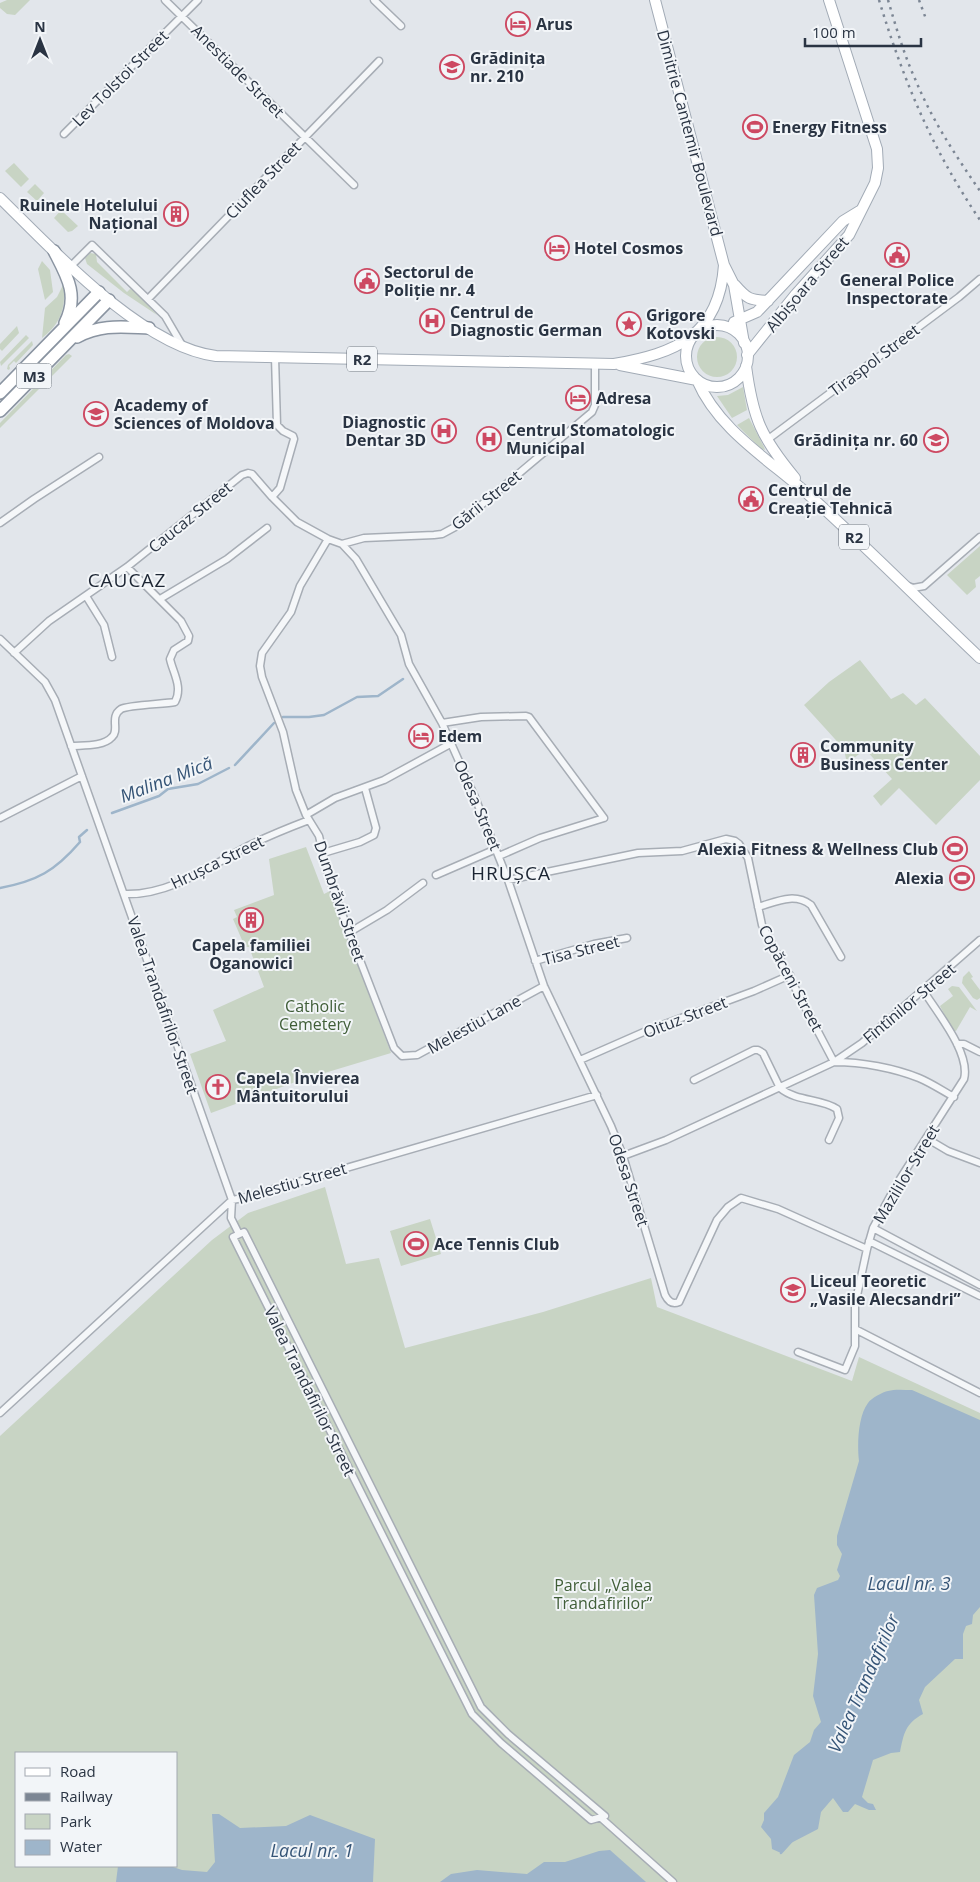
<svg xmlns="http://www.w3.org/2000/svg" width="980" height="1882" font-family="'Open Sans',sans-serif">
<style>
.green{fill:#c8d4c4;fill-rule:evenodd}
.water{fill:#9eb5ca}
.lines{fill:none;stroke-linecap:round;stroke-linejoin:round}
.stream{stroke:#9eb5ca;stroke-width:2.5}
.street-casing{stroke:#a7adb5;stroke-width:9}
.primary-casing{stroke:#a2abb6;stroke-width:12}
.highway-casing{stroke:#8a94a1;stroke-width:14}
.street{stroke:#f5f7f9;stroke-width:6}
.primary{stroke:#fff;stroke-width:10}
.highway{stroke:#fff;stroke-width:11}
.rail{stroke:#7c8694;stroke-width:2.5;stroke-dasharray:2.5 5;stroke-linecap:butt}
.labels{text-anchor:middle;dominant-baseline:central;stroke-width:4;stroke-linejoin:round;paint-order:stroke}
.shield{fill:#f2f5f8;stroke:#666e79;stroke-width:1}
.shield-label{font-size:15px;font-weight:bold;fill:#2a3443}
.poi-label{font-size:16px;font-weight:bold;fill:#2a3443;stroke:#f2f5f8;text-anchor:start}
.street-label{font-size:16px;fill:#2a3443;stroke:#f2f5f8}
.park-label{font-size:16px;fill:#405e38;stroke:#f2f5f8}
.water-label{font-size:18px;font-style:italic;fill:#355476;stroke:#f2f5f8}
.quarter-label{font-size:19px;letter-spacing:1px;fill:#1c2533;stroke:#f2f5f8}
</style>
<rect width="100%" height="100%" fill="#e2e6eb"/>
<path class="green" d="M7 0H30L15 15 7 14 0 8V3Z
M14 163 29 179 21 187 5 171Z
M35 184 44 193 37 201 27 192Z
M61 210 78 226 72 231 68 232 54 218Z
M90 253 96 254 97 262 127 292 130 289 135 291 157 315 124 293 87 264 85 258Z
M42 261 50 270 53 292 45 300 38 269Z
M63 285C67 307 60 325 42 338L45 308 57 297Z
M627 313 640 325 630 336 617 324Z
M17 326 19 333 2 351 0 349V344Z
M26 335 29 338 1 366 0 362Z
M697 357a20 20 0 1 1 40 0a20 20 0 1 1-40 0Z
M32 341 33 345 16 363 14 361 9 366 10 368 9 370 7 369 8 365Z
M69 354 72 356 0 428V423L66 355Z
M743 387 747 410 732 418 717 396 728 395Z
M749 418 764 447 765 450 761 449 737 425Z
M980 546V576L975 580 976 587 967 595 947 575Z
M860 660 891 699 903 693 916 705 925 698 980 756V780L936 825 899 788 881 806 873 796 892 779 865 749 847 764 844 749 804 705 829 682Z
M306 847 324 894 330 891 391 1053 298 1081 211 1113 190 1054 226 1041 213 1010 264 987 249 947H245L233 919 237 917 234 910 274 895 269 859Z
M969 971 973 977 971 978 980 990V998L977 1000 973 998 962 983 963 977Z
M952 986 959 987 977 1011 970 1007 956 1031H953L940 1006 953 996 948 989Z
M325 1187 346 1264 379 1258 405 1348 543 1312 651 1278 657 1307 852 1381 859 1357 980 1413V1882H0V1436L212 1240 248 1213ZM16 1753H176V1866H16Z
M430 1219 441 1254 401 1266 390 1231Z"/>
<path class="water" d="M912 1390 980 1420V1607L973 1615 972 1624 966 1626 963 1634V1659H955L925 1687 919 1700 923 1714C905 1724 904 1733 900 1752L891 1753 873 1760 862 1797 868 1803 873 1804 876 1810H869L855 1804 848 1812H843L833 1798 821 1812 818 1829 791 1843 781 1853 772 1849 771 1839 761 1827 764 1820V1813L778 1797 794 1755 810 1742 814 1730 821 1722 813 1696 818 1654 814 1595 817 1588 838 1580 840 1576 837 1570 842 1554 837 1545V1536L859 1461C857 1445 858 1416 868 1403 871 1398 883 1392 888 1391 895 1389 904 1390 912 1390Z
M212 1814H219L240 1828 286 1826 310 1815 375 1839 373 1882H116L118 1866H170L182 1870 207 1872 215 1862Z
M610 1850 646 1882H440L451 1874 477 1870 527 1874 544 1862H565L599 1851Z"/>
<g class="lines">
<path class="stream" d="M283 717H309L324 715 357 697 378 696 403 679
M235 765 274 723
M112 813 159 796 168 789 198 784 229 768
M0 888C37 881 55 871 80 842L79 837 87 830
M781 1853 791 1842"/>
<defs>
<path id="street" d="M165 0 354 185
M374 0 401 26
M64 134 198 0
M71 266 92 245 165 316 182 345
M148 299 379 61
M767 440 959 297 980 279
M272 497 280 488 294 439 293 436 283 431 277 425 275 357
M0 523 34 499 99 457
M328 539 300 586 291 612 262 653 260 666 262 677 283 732 296 790 306 815 319 836 327 870 339 906 394 1048 402 1056 417 1055 544 986
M342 544 364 538 434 535 442 534 455 527 592 412 595 405V364
M908 586 913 588 924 586 980 537
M86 596 104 625 112 657
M160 599 227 559 267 528
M0 639 45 682 55 700 232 1200 231 1218 239 1234
M14 653 49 621 127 567 242 475 248 473 252 474 272 497 297 522 328 539 342 544 356 559 401 635 409 664 442 723 474 795 508 880 544 986 611 1126 623 1156 665 1295C668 1301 672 1305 679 1302L717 1220 728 1207 741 1198 778 1209 867 1249
M442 723 481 717 526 716 529 717 604 818 540 838 499 856
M71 746C83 745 103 747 112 737 120 730 109 717 121 709 128 705 164 704 175 702 183 687 173 673 170 659L174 650 188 641 189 636 181 621 127 567
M306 815 335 798 384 780 452 743
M0 818 82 776
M323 853 360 842 374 835 376 828 365 788
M436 875 496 849
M508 880 638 853 682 851 726 839 735 841 739 844 748 858 762 925 834 1062C862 1062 894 1068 919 1078 931 1083 943 1091 954 1097
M124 894C169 896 210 866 248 846 268 836 288 828 309 820
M758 907C776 902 794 892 811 905L841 957
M350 932 387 910 423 883
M535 961 594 944 627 938
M957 1044H964L980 1052
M580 1060 646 1031 754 991 790 975
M694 1080 754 1050H758L763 1053 780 1088C797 1102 820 1098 837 1109L839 1118 829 1140
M926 1138 948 1151 980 1163
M623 1156 666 1140 834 1062 862 1043 980 940
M873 1228 980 1285
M244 1232 481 1707 508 1734 605 1816 591 1820 501 1743 472 1714 233 1237Z
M869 1241 980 1296
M855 1329 980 1393
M798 1352 845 1370 855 1346V1305L867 1249 873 1228 898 1182 964 1079C971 1053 936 1011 923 990
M0 1413 232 1200 243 1198 597 1095
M600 1817 673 1882"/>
<path id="primary" d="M655 0 724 265 734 285 744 343
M0 198C52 249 142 347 216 356L614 364C676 353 719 336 724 265
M735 285C747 299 750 300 768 301
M734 322 757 312 843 221 861 210
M686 356a31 31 0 1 1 62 0a31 31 0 1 1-62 0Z
M747 355 796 294 849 235 875 183 878 168 877 149 829 0
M620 365 697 380C719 431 770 460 810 496 868 548 923 604 980 658
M746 366C753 419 761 437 795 478"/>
<path id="highway" d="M54 251C67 276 79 295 65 323
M77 337C102 324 121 327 149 328
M0 393 99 292
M0 411 109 300"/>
</defs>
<use href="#street" class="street-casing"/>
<use href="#primary" class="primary-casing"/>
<use href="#highway" class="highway-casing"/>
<use href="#street" class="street"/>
<use href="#primary" class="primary"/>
<use href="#highway" class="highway"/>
<path class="rail" d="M879 0C904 82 932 149 980 220
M888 0C896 27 904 55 916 81 932 120 956 156 980 191
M919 0 926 19"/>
</g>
<defs>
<symbol id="hotel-ring" viewBox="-11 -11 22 22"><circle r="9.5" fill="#f2f5f8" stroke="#cd4962" stroke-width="1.5"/><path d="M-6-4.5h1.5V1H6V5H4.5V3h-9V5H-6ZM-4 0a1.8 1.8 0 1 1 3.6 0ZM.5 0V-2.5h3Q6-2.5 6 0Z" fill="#cd4962"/></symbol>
<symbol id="school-ring" viewBox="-11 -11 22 22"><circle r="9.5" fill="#f2f5f8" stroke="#cd4962" stroke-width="1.5"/><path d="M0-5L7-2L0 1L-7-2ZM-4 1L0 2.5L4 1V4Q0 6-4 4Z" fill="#cd4962"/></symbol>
<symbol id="stadium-ring" viewBox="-11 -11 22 22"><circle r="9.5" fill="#f2f5f8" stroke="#cd4962" stroke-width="1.5"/><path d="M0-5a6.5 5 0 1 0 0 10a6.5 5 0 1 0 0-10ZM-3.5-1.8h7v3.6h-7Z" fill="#cd4962"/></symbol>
<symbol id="building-ring" viewBox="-11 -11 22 22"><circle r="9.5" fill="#f2f5f8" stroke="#cd4962" stroke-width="1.5"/><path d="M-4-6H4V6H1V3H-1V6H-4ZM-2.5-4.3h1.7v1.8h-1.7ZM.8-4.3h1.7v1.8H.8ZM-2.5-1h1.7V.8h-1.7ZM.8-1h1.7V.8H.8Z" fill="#cd4962"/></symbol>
<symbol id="civic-ring" viewBox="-11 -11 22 22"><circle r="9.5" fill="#f2f5f8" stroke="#cd4962" stroke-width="1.5"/><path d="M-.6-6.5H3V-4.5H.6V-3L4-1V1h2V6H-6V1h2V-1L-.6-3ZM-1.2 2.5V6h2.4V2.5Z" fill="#cd4962"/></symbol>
<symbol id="hospital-ring" viewBox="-11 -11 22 22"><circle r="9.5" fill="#f2f5f8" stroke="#cd4962" stroke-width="1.5"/><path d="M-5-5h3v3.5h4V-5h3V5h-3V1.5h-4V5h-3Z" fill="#cd4962"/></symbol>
<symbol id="sight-ring" viewBox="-11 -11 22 22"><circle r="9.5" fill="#f2f5f8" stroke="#cd4962" stroke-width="1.5"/><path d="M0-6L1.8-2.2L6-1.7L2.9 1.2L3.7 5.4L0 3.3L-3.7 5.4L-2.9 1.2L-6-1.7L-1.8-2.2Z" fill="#cd4962"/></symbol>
<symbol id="university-ring" viewBox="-11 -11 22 22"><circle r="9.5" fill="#f2f5f8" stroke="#cd4962" stroke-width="1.5"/><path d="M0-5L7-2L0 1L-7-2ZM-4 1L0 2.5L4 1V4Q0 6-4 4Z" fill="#cd4962"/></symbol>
<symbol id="church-ring" viewBox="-11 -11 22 22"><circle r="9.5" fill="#f2f5f8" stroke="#cd4962" stroke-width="1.5"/><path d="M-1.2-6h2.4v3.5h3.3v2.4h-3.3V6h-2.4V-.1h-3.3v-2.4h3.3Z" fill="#cd4962"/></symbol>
</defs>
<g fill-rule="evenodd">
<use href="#hotel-ring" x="504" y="10" width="28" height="28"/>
<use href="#school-ring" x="438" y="53" width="28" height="28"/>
<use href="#stadium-ring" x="741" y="113" width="28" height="28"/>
<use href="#building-ring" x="162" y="200" width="28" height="28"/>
<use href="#hotel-ring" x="543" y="234" width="28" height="28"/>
<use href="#civic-ring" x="883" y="241" width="28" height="28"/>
<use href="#civic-ring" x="353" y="267" width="28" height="28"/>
<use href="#hospital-ring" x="418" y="307" width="28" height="28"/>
<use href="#sight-ring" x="615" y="310" width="28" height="28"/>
<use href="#hotel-ring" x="564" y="384" width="28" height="28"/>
<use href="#university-ring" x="82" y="400" width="28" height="28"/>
<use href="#hospital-ring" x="430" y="417" width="28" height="28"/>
<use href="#hospital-ring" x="475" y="425" width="28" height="28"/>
<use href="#school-ring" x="922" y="426" width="28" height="28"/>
<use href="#civic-ring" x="737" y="485" width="28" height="28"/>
<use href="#hotel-ring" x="407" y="722" width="28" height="28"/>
<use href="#building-ring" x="789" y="741" width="28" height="28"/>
<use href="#stadium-ring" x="941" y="835" width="28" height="28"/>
<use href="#stadium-ring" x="948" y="864" width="28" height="28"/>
<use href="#building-ring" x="237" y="906" width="28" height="28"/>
<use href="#church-ring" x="204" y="1073" width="28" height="28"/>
<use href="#stadium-ring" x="402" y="1230" width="28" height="28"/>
<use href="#school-ring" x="779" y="1276" width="28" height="28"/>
</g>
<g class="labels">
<g class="shield">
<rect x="347" y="346.5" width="30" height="25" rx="4"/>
<rect x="16.5" y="363.5" width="35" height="25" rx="4"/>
<rect x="839" y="524.5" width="30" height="25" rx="4"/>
</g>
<g class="shield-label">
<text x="362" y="359">R2</text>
<text x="34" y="376">M3</text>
<text x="854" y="537">R2</text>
</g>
<g class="poi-label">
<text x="536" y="24">Arus</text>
<text x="470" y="58">Grădinița<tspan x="470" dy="18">nr. 210</tspan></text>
<text x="772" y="127">Energy Fitness</text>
<text x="158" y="205" text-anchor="end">Ruinele Hotelului<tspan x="158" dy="18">Național</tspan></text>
<text x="574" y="248">Hotel Cosmos</text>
<text x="384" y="272">Sectorul de<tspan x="384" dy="18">Poliție nr. 4</tspan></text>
<text x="897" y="280" text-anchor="middle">General Police<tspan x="897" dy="18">Inspectorate</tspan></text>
<text x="450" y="312">Centrul de<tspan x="450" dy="18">Diagnostic German</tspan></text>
<text x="646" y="315">Grigore<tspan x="646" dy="18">Kotovski</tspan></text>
<text x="596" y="398">Adresa</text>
<text x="114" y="405">Academy of<tspan x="114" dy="18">Sciences of Moldova</tspan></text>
<text x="426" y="422" text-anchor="end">Diagnostic<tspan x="426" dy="18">Dentar 3D</tspan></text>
<text x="506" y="430">Centrul Stomatologic<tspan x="506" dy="18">Municipal</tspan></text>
<text x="918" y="440" text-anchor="end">Grădinița nr. 60</text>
<text x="768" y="490">Centrul de<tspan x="768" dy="18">Creație Tehnică</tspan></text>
<text x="438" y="736">Edem</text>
<text x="820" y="746">Community<tspan x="820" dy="18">Business Center</tspan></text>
<text x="938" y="849" text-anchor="end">Alexia Fitness &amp; Wellness Club</text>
<text x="944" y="878" text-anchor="end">Alexia</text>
<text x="251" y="945" text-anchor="middle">Capela familiei<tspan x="251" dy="18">Oganowici</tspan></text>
<text x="236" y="1078">Capela Învierea<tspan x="236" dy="18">Mântuitorului</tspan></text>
<text x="434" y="1244">Ace Tennis Club</text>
<text x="810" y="1281">Liceul Teoretic<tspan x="810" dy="18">„Vasile Alecsandri”</tspan></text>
</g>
<g class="street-label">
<text transform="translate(238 71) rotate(45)">Anestiade Street</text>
<text transform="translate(120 78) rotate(-45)">Lev Tolstoi Street</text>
<text transform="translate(690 133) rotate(75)">Dimitrie Cantemir Boulevard</text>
<text transform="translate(263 180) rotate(-46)">Ciuflea Street</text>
<text transform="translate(807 284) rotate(-50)">Albișoara Street</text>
<text transform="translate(874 360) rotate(-37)">Tiraspol Street</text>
<text transform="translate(486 500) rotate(-39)">Gării Street</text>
<text transform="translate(190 517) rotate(-39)">Caucaz Street</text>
<text transform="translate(478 805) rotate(67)">Odesa Street</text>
<text transform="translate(217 862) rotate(-26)">Hrușca Street</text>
<text transform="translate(340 901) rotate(71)">Dumbrăvii Street</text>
<text transform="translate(581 950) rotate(-14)">Tisa Street</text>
<text transform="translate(791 978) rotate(62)">Copăceni Street</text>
<text transform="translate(909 1003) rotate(-40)">Fîntînilor Street</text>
<text transform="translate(163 1005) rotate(71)">Valea Trandafirilor Street</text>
<text transform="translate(685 1017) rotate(-21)">Oituz Street</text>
<text transform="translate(474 1024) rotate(-29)">Melestiu Lane</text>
<text transform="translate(906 1174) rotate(-59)">Mazililor Street</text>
<text transform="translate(629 1180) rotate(72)">Odesa Street</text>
<text transform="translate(292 1183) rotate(-16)">Melestiu Street</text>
<text transform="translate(310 1391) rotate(64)">Valea Trandafirilor Street</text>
</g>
<g class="park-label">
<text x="315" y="1006">Catholic<tspan x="315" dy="18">Cemetery</tspan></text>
<text x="603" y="1585">Parcul „Valea<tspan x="603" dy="18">Trandafirilor”</tspan></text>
</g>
<g class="water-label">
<text transform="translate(166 779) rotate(-21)">Malina Mică</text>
<text x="909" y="1583">Lacul nr. 3</text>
<text transform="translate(863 1683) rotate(-66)">Valea Trandafirilor</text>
<text x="312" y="1850">Lacul nr. 1</text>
</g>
<g class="quarter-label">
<text x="127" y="580">CAUCAZ</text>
<text x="511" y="873">HRUȘCA</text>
</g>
</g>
<rect x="15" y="1752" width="162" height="115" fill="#f2f5f8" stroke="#a2a8b0"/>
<rect x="25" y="1768" width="25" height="8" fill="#ffffff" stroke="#a2a8b0"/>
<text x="60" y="1777" font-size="15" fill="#2a3443">Road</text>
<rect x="25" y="1793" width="25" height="8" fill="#7c8694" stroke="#a2a8b0"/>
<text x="60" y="1802" font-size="15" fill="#2a3443">Railway</text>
<rect x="25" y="1814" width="25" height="15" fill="#c8d4c4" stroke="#a2a8b0"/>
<text x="60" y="1827" font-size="15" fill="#2a3443">Park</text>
<rect x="25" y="1840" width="25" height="15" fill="#9eb5ca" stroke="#a2a8b0"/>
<text x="60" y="1852" font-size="15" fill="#2a3443">Water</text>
<g transform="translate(40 40)" stroke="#f2f5f8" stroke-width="4" paint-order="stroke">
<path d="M0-4L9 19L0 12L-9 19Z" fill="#2a3443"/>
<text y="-8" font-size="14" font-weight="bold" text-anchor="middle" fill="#2a3443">N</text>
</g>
<path d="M805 38v8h116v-8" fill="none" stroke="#2a3443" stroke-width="2.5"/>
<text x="812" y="38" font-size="15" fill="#2a3443" stroke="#f2f5f8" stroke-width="4" paint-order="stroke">100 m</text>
</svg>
